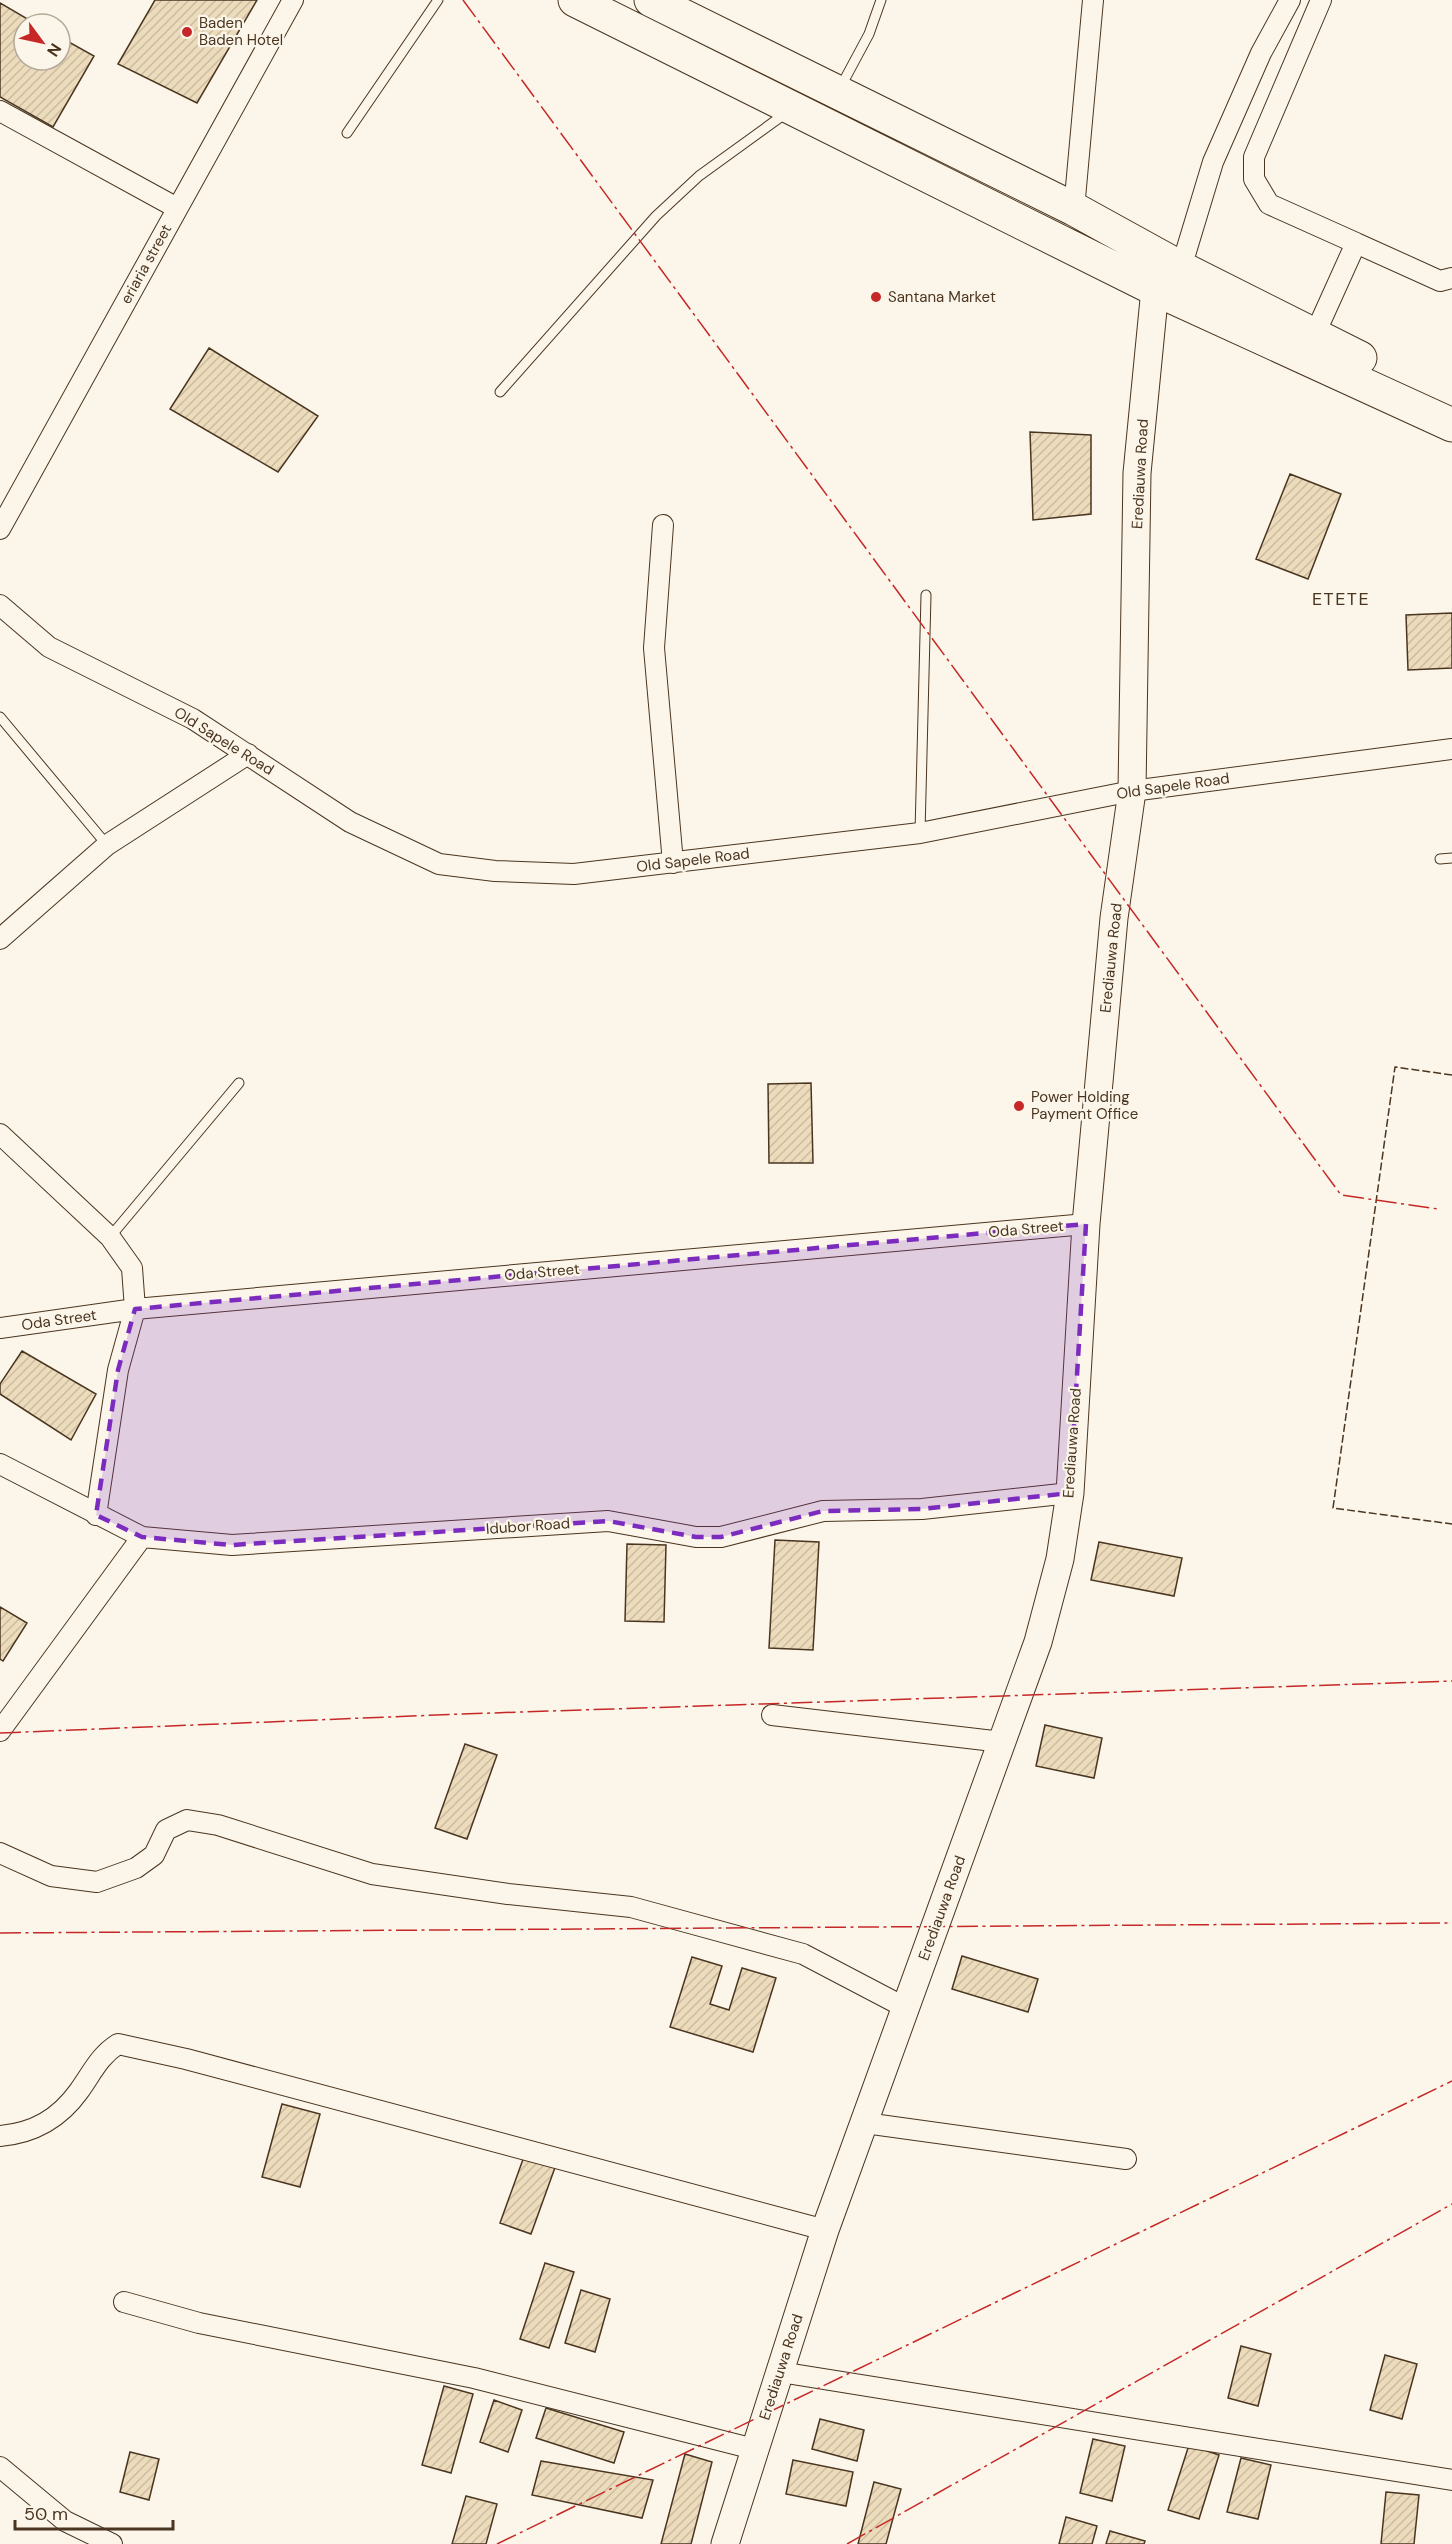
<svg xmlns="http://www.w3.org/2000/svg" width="1452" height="2544" font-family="'DM Sans',sans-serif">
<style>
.building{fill:url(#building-hatch);stroke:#4a3520;stroke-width:1.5}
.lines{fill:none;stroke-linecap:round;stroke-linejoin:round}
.lane-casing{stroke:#4a3520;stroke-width:11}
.street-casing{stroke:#4a3520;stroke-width:22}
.secondary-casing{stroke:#4a3520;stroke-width:29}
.highway-casing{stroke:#4a3520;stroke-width:35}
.lane{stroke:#fbf6e9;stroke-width:9}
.street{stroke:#fbf6e9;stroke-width:20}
.secondary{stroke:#fbf6e9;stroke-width:27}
.highway{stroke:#fbf6e9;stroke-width:33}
.fence{stroke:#4a3520;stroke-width:1.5;stroke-dasharray:8 3;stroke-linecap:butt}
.power{stroke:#c62828;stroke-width:1.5;stroke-dasharray:21 4.5 3 4.5;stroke-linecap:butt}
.marked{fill:#7b2cbf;fill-opacity:0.2;stroke:#7b2cbf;stroke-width:4.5;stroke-dasharray:12 8;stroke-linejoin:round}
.poi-dot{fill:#c62828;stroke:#fbf6e9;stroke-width:2}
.labels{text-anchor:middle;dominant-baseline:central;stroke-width:4.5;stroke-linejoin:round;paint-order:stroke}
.poi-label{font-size:15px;fill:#4a3520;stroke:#fbf6e9;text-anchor:start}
.street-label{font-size:15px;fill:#4a3520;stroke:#fbf6e9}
.quarter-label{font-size:18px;letter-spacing:1.5px;fill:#4a3520;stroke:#fbf6e9}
</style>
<defs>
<pattern id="building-hatch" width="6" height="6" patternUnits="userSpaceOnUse" patternTransform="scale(1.5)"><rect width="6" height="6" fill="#ecdcbc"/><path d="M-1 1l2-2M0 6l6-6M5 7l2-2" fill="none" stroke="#ccbda1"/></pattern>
</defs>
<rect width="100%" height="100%" fill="#fbf6e9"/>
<path class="building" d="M155 0H257L197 103 118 64Z
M0 3 36 24H24V60H60V37L94 56 53 127 0 97Z
M209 348 318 416 278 472 170 409Z
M1030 432 1091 435V514L1033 520Z
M1290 474 1341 494 1308 579 1256 559Z
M1452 613V668L1408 670 1406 615Z
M811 1083 813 1163H769L768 1084Z
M22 1351 96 1394 71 1440 0 1394V1384Z
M775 1540 819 1542 813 1650 769 1648Z
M1099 1542 1182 1558 1174 1596 1091 1580Z
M627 1544 666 1545 664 1622 625 1621Z
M0 1607 27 1623 3 1661 0 1659Z
M1045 1725 1102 1738 1094 1778 1036 1766Z
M465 1744 497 1755 467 1839 435 1828Z
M962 1956 1038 1979 1028 2012 952 1989Z
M692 1957 722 1966 710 2004 729 2010 742 1968 776 1978 753 2052 670 2027Z
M282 2104 320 2114 300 2187 262 2177Z
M526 2151 557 2162 531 2234 500 2223Z
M545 2263 574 2272 549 2348 520 2339Z
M581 2290 610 2299 595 2352 565 2343Z
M1241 2346 1271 2354 1258 2406 1228 2398Z
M1385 2355 1417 2364 1402 2419 1370 2410Z
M444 2386 473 2394 451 2473 422 2465Z
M494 2400 522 2410 508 2452 480 2442Z
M546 2408 624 2432 614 2463 536 2438Z
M820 2419 864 2430 857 2461 812 2449Z
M1093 2439 1125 2446 1112 2501 1080 2493Z
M1189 2445 1219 2455 1199 2519 1168 2510Z
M130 2452 159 2459 149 2500 120 2492Z
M685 2454 712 2462 691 2544H661Z
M1241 2458 1271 2465 1258 2519 1227 2512Z
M793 2460 853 2472 846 2506 786 2494Z
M541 2461 653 2480 642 2518 532 2495Z
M874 2482 901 2489 886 2544H858Z
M1386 2492 1419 2495 1414 2544H1381Z
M466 2496 497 2504 486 2544H452Z
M1066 2517 1097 2526 1092 2544H1059Z
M1110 2531 1145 2541 1144 2544H1106Z"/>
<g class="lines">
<defs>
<path id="lane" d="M840 88 869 34 881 0
M347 133 438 0
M500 392 656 216 699 176 786 113
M0 717 107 845
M920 833 926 595
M1440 859 1452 858
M110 1237 239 1083"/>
<path id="street" d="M1321 0 1254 157V179L1269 204 1356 243
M0 111 177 208
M1074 209 1093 0
M1181 268 1213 162 1261 53 1290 0
M1314 336 1356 243 1440 281 1452 278
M663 525 654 648 673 863
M0 529 293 0
M0 605 49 647 193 719 350 822 439 864 495 871 574 874 920 833 1132 791 1452 749
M0 939 107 845 248 754
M0 1134 110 1237 132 1268 135 1309 118 1370 96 1515
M0 1328 135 1309 1086 1224
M0 1464 142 1537 232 1545 608 1521 696 1537H721L823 1511 922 1509 1070 1493
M772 1715 1002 1742
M0 1731 142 1537
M0 1853 51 1876 97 1882 136 1868 154 1855 166 1830 187 1820 218 1825 372 1874 508 1894 631 1907 803 1954 906 2008
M865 2123 1126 2159
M0 2136C34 2133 59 2119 79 2091 92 2073 99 2056 118 2044L186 2059 825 2230
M124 2302 199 2323 474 2378 754 2449
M780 2372 1452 2480
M0 2467 65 2521 112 2544"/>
<path id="secondary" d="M725 2544 825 2230 1038 1642 1060 1559 1070 1493 1086 1224 1114 918 1132 791 1137 473 1155 289"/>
<path id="highway" d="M575 0 1155 289 1452 425
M651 0 1074 209 1181 268 1360 358"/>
</defs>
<use href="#lane" class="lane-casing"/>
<use href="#street" class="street-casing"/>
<use href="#secondary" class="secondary-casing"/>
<use href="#highway" class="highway-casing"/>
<use href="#lane" class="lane"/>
<use href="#street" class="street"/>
<use href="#secondary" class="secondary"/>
<use href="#highway" class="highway"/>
<path class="fence" d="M1452 1075 1395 1067 1333 1508 1452 1524"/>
<path class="power" d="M463 0 1341 1195 1438 1209
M0 1733 461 1714 1452 1681
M0 1933 1452 1923
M497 2544 1452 2081
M847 2544 1452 2204"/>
</g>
<path class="marked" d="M1086 1224 1070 1493 922 1509 823 1511 721 1537H696L608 1521 232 1545 142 1537 96 1515 118 1370 135 1309Z"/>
<g class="poi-dot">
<circle cx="187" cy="32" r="6"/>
<circle cx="876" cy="297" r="6"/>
<circle cx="1019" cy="1106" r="6"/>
</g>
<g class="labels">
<g class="poi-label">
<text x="199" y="23">Baden<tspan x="199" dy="17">Baden Hotel</tspan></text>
<text x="888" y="297">Santana Market</text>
<text x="1031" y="1097">Power Holding<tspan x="1031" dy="17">Payment Office</tspan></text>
</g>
<g class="street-label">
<text transform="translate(146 264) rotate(-61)">eriaria street</text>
<text transform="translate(1140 474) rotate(-87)">Erediauwa Road</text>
<text transform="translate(224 741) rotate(32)">Old Sapele Road</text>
<text transform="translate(1173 786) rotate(-8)">Old Sapele Road</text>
<text transform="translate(693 860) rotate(-7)">Old Sapele Road</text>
<text transform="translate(1111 958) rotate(-84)">Erediauwa Road</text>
<text transform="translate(1026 1229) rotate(-5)">Oda Street</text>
<text transform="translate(542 1272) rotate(-5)">Oda Street</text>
<text transform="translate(59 1320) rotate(-8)">Oda Street</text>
<text transform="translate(1072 1443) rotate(-86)">Erediauwa Road</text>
<text transform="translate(528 1526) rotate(-4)">Idubor Road</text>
<text transform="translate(942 1908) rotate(-70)">Erediauwa Road</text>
<text transform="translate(781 2367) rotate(-72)">Erediauwa Road</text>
</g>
<g class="quarter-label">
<text x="1341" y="599">ETETE</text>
</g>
</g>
<g transform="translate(42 42) rotate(123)"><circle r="28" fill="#fbf6e9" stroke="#b4a999" stroke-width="1.5"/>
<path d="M0-4.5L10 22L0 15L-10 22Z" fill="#c62828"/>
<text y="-9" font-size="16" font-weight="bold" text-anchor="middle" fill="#4a3520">N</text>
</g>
<path d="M15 2520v9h158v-9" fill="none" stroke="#4a3520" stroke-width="3"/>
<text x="24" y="2520" font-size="18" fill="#4a3520" stroke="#fbf6e9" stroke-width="4.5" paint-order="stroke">50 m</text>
</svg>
